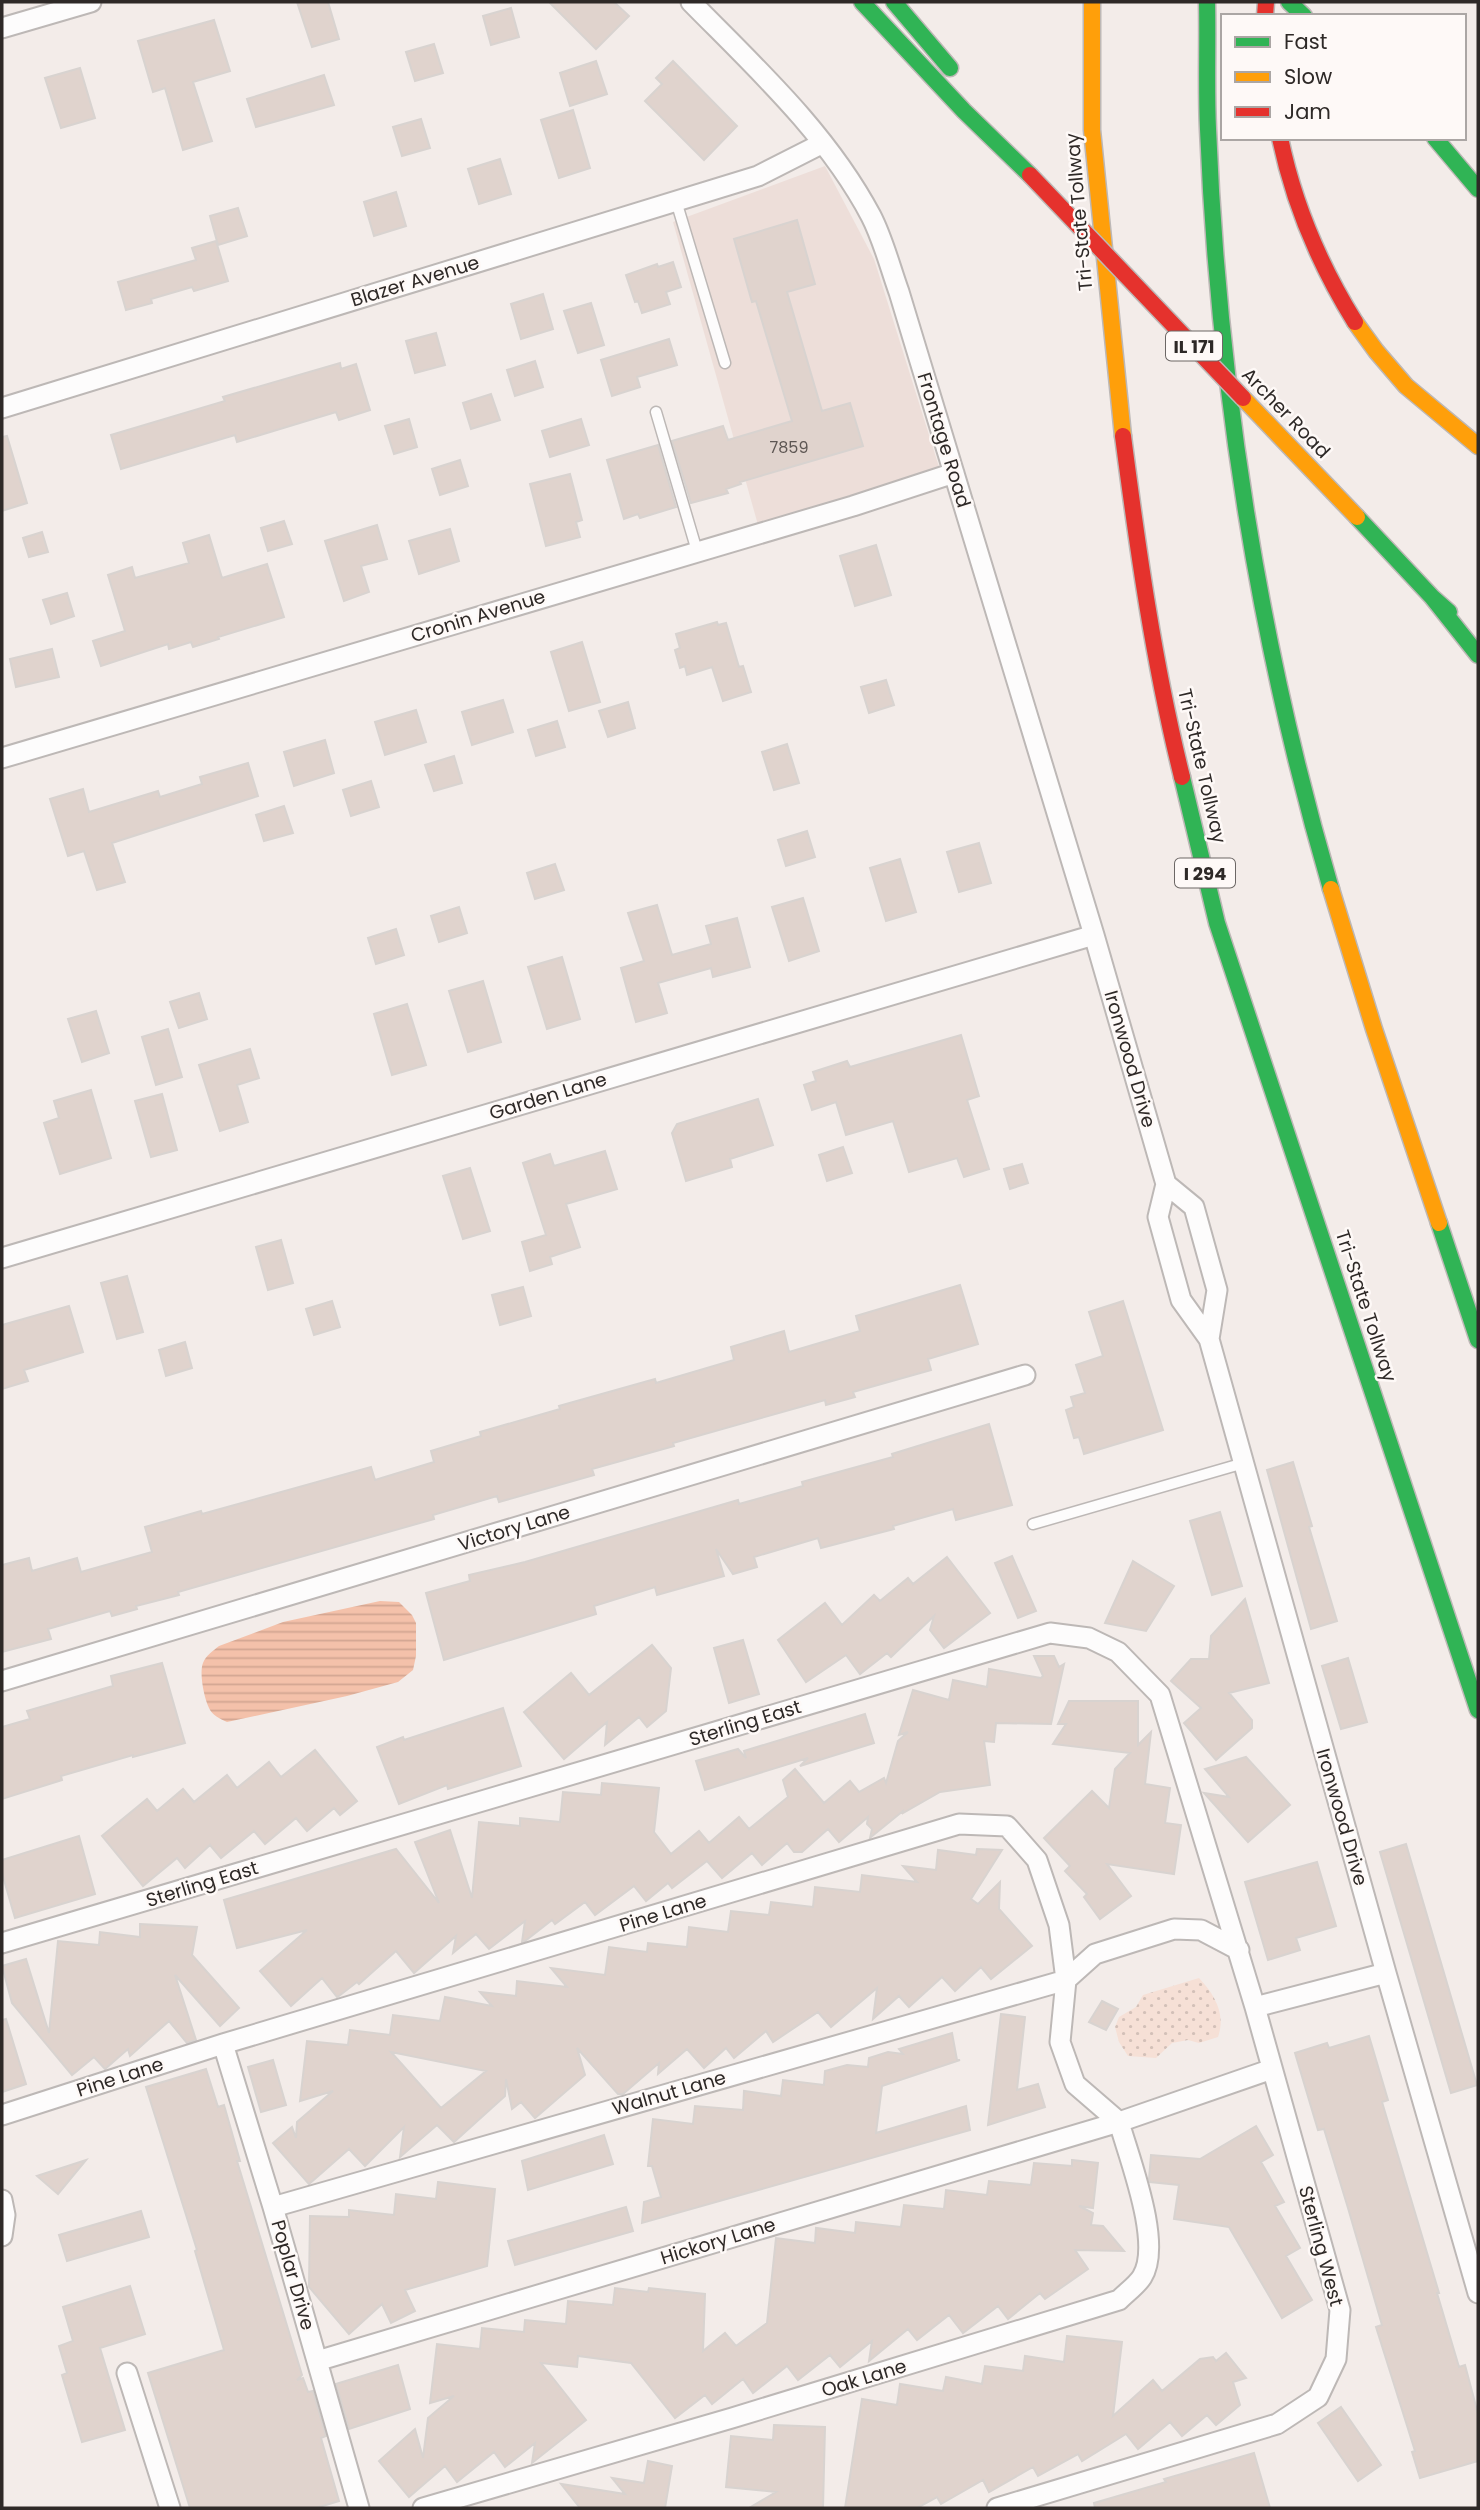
<svg xmlns="http://www.w3.org/2000/svg" width="1480" height="2510" font-family="Poppins,sans-serif">
<style>
.built{fill:#edded9}
.green{fill:url(#green-dots)}
.water{fill:url(#water-rules)}
.building{fill:#e0d3cd;stroke:#d8d3d0;stroke-width:2;fill-rule:evenodd}
.lines{fill:none;stroke-linecap:round;stroke-linejoin:round}
.lane-casing{stroke:#bdb8b6;stroke-width:13}
.street-casing{stroke:#bdb8b6;stroke-width:23}
.fast-casing{stroke:#bdb8b6;stroke-width:19}
.slow-casing{stroke:#bdb8b6;stroke-width:19}
.jam-casing{stroke:#bdb8b6;stroke-width:19}
.lane{stroke:#fdfcfc;stroke-width:10}
.street{stroke:#fdfcfc;stroke-width:19}
.fast{stroke:#30b455;stroke-width:16}
.slow{stroke:#ff9f0a;stroke-width:16}
.jam{stroke:#e5322d;stroke-width:16}
.slow-bridge-casing{stroke:#bdb8b6;stroke-width:19;stroke-linecap:butt}
.jam-bridge-casing{stroke:#bdb8b6;stroke-width:19;stroke-linecap:butt}
.slow-bridge{stroke:#ff9f0a;stroke-width:16}
.jam-bridge{stroke:#e5322d;stroke-width:16}
.labels{text-anchor:middle;dominant-baseline:central;stroke-width:5;stroke-linejoin:round;paint-order:stroke}
.number-label{font-size:16px;fill:#5d5653}
.shield{fill:#fef9f7;stroke:#6c6765;stroke-width:2}
.shield-label{font-size:18px;font-weight:bold;fill:#2e2927}
.street-label{font-size:19px;fill:#2e2927;stroke:#fef9f7}
</style>
<defs>
<pattern id="green-dots" width="8" height="8" patternUnits="userSpaceOnUse" patternTransform="scale(1.75)"><rect width="8" height="8" fill="#f6e0d6"/><path d="M2 2h.1M6 6h.1" fill="none" stroke="#d3c0b8" stroke-width="1.8" stroke-linecap="round"/></pattern>
<pattern id="water-rules" width="6" height="5" patternUnits="userSpaceOnUse" patternTransform="scale(1.75)"><rect width="6" height="5" fill="#f4c1aa"/><path d="M0 2.5h6" fill="none" stroke="#d2a692"/></pattern>
</defs>
<rect width="100%" height="100%" fill="#f3ece9"/>
<path class="built" d="M825 166 874 259 939 467 758 525 673 222Z"/>
<path class="green" d="M1199 1978C1215 1995 1226 2014 1218 2037L1199 2043 1188 2040 1172 2043 1156 2058 1128 2056 1119 2042 1115 2027 1119 2017 1136 2007 1143 1995Z"/>
<path class="water" d="M380 1601 399 1602 412 1615 416 1623V1656L413 1670 398 1682 347 1696 227 1722C220 1719 212 1715 209 1708 204 1698 199 1673 203 1663 206 1655 213 1651 219 1646L283 1622Z"/>
<path class="building" d="M297 2H328L339 39 312 47Z
M549 2H614L629 16 596 49Z
M511 8 519 37 491 45 483 16Z
M214 20 230 71 193 82 212 141 183 150 165 88 153 92 138 41Z
M434 44 443 73 415 81 406 52Z
M596 61 607 94 570 106 560 73Z
M673 61 737 126 704 160 645 101 662 84 656 78Z
M80 68 95 118 61 128 45 78Z
M324 75 334 105 256 127 247 99Z
M573 110 590 168 559 178 541 120Z
M421 119 430 148 402 156 393 127Z
M500 159 511 194 479 204 468 169Z
M396 192 406 226 374 236 364 202Z
M238 208 247 236 218 245 210 216Z
M797 220 815 284 787 292 822 411 850 403 863 446 740 482 741 484 726 489 728 493 691 503 672 441 723 426 728 440 792 421 756 301 752 302 734 239Z
M216 241 228 281 194 291 192 287 151 299 152 303 126 310 118 282 196 260 192 248Z
M673 262 681 287 666 292 670 304 642 313 638 301 635 302 626 275 657 264 658 267Z
M543 294 553 329 521 339 511 304Z
M591 303 604 345 578 353 564 311Z
M436 333 445 365 415 373 406 341Z
M669 339 677 365 637 377 640 387 612 396 601 360Z
M535 361 543 387 515 396 507 370Z
M340 363 341 369 356 364 370 410 339 420 336 412 237 442 235 435 121 469 111 435 225 401 223 397Z
M491 394 500 420 471 429 463 403Z
M409 419 417 447 394 454 385 426Z
M581 419 589 445 550 457 542 431Z
M7 436 27 503 2 511V437Z
M658 445 676 507 640 518 638 514 624 519 607 460Z
M460 460 468 486 440 495 432 469Z
M570 474 582 520 576 522 580 537 546 546 530 484Z
M284 521 292 544 268 551 261 528Z
M377 525 387 559 361 566 369 592 344 601 325 541Z
M450 529 459 561 419 574 409 541Z
M42 532 48 552 29 557 23 538Z
M209 535 222 578 267 564 284 617 218 637 219 639 193 647 191 642 169 649 168 644 101 666 93 641 125 631 108 575 132 567 135 578 189 563 183 543Z
M876 545 891 595 855 606 840 556Z
M67 593 74 616 51 624 43 600Z
M717 622 718 625 726 623 739 667 743 666 751 692 723 701 712 667 687 675 685 666 680 668 675 650 680 648 676 634Z
M582 642 600 702 569 711 551 652Z
M52 649 59 677 16 687 10 659Z
M886 680 894 705 869 713 861 687Z
M503 700 513 732 472 745 462 712Z
M628 702 635 728 608 737 599 711Z
M416 710 426 742 385 755 375 722Z
M557 721 565 747 536 756 528 730Z
M325 740 334 773 294 786 284 752Z
M787 744 799 783 774 790 762 752Z
M454 756 462 783 434 791 425 765Z
M248 763 258 796 112 843 125 882 97 890 84 851 68 856 50 799 83 789 89 812 158 791 160 797 202 784 200 777Z
M371 781 379 807 351 816 343 790Z
M284 806 293 833 264 841 256 815Z
M807 831 815 857 786 866 778 840Z
M979 843 991 883 959 892 947 852Z
M900 859 916 912 886 921 870 868Z
M555 864 564 890 535 899 527 873Z
M803 898 819 951 789 961 772 907Z
M657 905 672 955 711 944 706 926 737 918 750 967 713 977 711 968 658 983 667 1013 636 1022 621 968 644 961 628 913Z
M459 907 467 933 439 942 431 916Z
M396 929 404 955 376 964 368 938Z
M562 957 580 1019 547 1029 528 967Z
M483 981 501 1042 468 1052 449 991Z
M199 993 207 1019 179 1028 170 1002Z
M407 1004 426 1065 392 1075 374 1014Z
M96 1011 109 1053 82 1062 68 1019Z
M168 1029 182 1077 156 1085 142 1037Z
M961 1035 979 1096 967 1100 989 1169 964 1177 957 1158 909 1172 893 1121 846 1135 836 1102 812 1110 804 1085 816 1081 813 1072 847 1061 850 1067Z
M250 1049 259 1078 237 1085 248 1122 220 1131 199 1065Z
M91 1090 111 1158 60 1174 44 1123 59 1118 54 1101Z
M162 1094 177 1150 151 1157 135 1101Z
M758 1099 773 1145 730 1159 732 1167 686 1181 672 1133 677 1124Z
M843 1147 852 1173 827 1181 819 1155Z
M605 1151 617 1189 566 1204 580 1247 550 1257 552 1264 530 1271 522 1242 546 1235 523 1163 550 1154 554 1166Z
M1022 1164 1028 1183 1010 1189 1004 1169Z
M470 1168 490 1231 463 1239 443 1176Z
M281 1240 293 1283 268 1290 256 1247Z
M127 1276 143 1332 117 1339 101 1283Z
M960 1285 978 1344 928 1359 931 1370 853 1392 855 1397 826 1405 825 1400 673 1443 674 1446 592 1469 594 1475 499 1502 497 1496 433 1515 434 1519 178 1592 179 1595 136 1606 137 1609 112 1616 110 1611 48 1629 51 1639 2 1652V1565L29 1558 32 1571 77 1558 81 1572 152 1552 145 1527 201 1511 202 1514 371 1467 375 1480 434 1462 431 1451 481 1436 480 1432 560 1409 559 1406 655 1379 656 1383 734 1360 731 1347 784 1331 789 1352 860 1331 856 1316Z
M523 1287 531 1316 500 1325 492 1295Z
M332 1301 340 1327 314 1335 306 1309Z
M1123 1301 1163 1430 1084 1454 1079 1437 1074 1438 1066 1410 1074 1407 1071 1397 1085 1393 1076 1365 1103 1356 1089 1312Z
M69 1306 83 1352 24 1370 28 1381 2 1389V1325Z
M185 1342 192 1368 166 1376 159 1350Z
M989 1424 1012 1505 956 1520 953 1509 893 1526 894 1529 821 1548 818 1538 754 1557 757 1567 733 1574 716 1549 724 1576 657 1595 655 1587 594 1606 596 1614 444 1660 426 1593 470 1581 469 1575 525 1562 738 1500 739 1504 803 1486 802 1482 893 1457 892 1454Z
M1293 1462 1312 1526 1309 1527 1337 1621 1311 1629 1267 1470Z
M1220 1512 1242 1586 1212 1595 1190 1521Z
M1012 1556 1036 1611 1018 1618 995 1563Z
M947 1557 990 1613 944 1648 930 1630 934 1616 891 1657 887 1653 860 1674 846 1655 806 1682 778 1640 825 1603 842 1625 874 1595 880 1601 908 1578 913 1584Z
M1133 1561 1174 1586 1146 1631 1105 1623Z
M1245 1599 1269 1683 1229 1693 1252 1720V1728L1216 1760 1184 1723 1201 1708 1171 1681 1191 1659H1209L1211 1636Z
M743 1640 759 1694 729 1703 714 1648Z
M652 1645 671 1668 666 1711 647 1727 639 1717 605 1745 607 1722 564 1759 524 1712 571 1673 589 1695Z
M1034 1656H1054L1059 1667 1064 1664 1051 1724 996 1723 994 1742 984 1741 990 1785 940 1792 903 1813V1811L871 1837 870 1838 872 1829 867 1824 868 1817 839 1842 828 1829 802 1852H794L787 1843 762 1865 752 1853 722 1878 707 1861 672 1888 668 1883 646 1901 634 1886 595 1915 585 1902 555 1924 552 1920 525 1941 522 1942 525 1921 489 1949 476 1934 453 1953 456 1936 414 1973 396 1951 359 1984 357 1982 339 1996 337 1997 322 1978 291 2006 260 1971 307 1930 237 1948 224 1900 396 1849 439 1903 415 1842 450 1830 472 1898 479 1822 520 1826V1818L560 1822 563 1792 601 1795 602 1783 659 1788 654 1832 671 1854 699 1831 709 1843 739 1817 749 1829 788 1797 783 1780 795 1769 824 1803 850 1781 859 1792 884 1778 886 1783 898 1741 908 1732 899 1735 913 1690 949 1700 953 1680 987 1687 989 1669 1041 1678 1043 1676Z
M1348 1658 1367 1722 1341 1729 1322 1666Z
M162 1663 185 1743 133 1757V1755L61 1776 62 1780 2 1799V1727L30 1719 27 1711 113 1686 111 1676Z
M1069 1701H1138V1745L1151 1732 1145 1784 1170 1788 1165 1823 1181 1825 1174 1874 1107 1864 1131 1896 1100 1919 1084 1897 1087 1894 1065 1871 1070 1866 1044 1838 1092 1791 1109 1808 1115 1769 1130 1753 1053 1744 1066 1724H1058Z
M503 1708 521 1766 448 1789 447 1785 399 1804 377 1747 403 1737 404 1740Z
M865 1714 874 1743 800 1766 808 1758 705 1790 696 1761 738 1749 746 1758 744 1751Z
M315 1750 357 1801 340 1815 334 1808 307 1831 296 1818 265 1844 254 1831 221 1858 210 1845 185 1868 177 1858 143 1886 102 1836 147 1799 157 1811 183 1789 194 1802 227 1775 237 1788 269 1762 281 1777Z
M1246 1757 1290 1805 1248 1842 1204 1793 1229 1797 1205 1769Z
M79 1836 95 1894 15 1918 2 1873V1860Z
M1406 1844 1477 2085 1451 2093 1380 1852Z
M977 1849 1002 1850 971 1899 978 1904 1000 1882 999 1909 1032 1946 991 1979 981 1967 955 1991 942 1977 909 2007 899 1996 873 2019 877 1988 831 2027 818 2012 773 2042 766 2031 734 2058 726 2048 704 2068 687 2049 658 2074 659 2063 623 2094H618L577 2048 585 2075 535 2118 521 2102 512 2109 506 2079 505 2096 454 2142 437 2125 400 2157 404 2127 365 2166 349 2149 309 2184 273 2143 292 2127 296 2138 297 2122 333 2091 300 2101 307 2041 348 2045 350 2030 390 2035 393 2015 440 2021 445 1997 492 2006 480 1992 516 1996 517 1981 567 1987 551 1968 605 1975 609 1947 647 1952 648 1943 687 1947 689 1927 728 1932 731 1911 769 1915 771 1902 813 1907 815 1887 860 1892 862 1875 917 1882 903 1866 936 1870 938 1850 976 1855ZM391 2052 486 2071 441 2108Z
M1317 1862 1336 1926 1296 1938 1300 1950 1268 1960 1245 1882Z
M140 1924 197 1927 192 1955 239 2008 220 2026 175 1975 196 2040 187 2043 169 2021 130 2056 128 2049 105 2069 94 2057 72 2075 12 2003 2 1966 26 1959 49 2033 58 1941 99 1945 100 1932 140 1937Z
M1102 2001 1118 2009 1106 2030 1089 2022Z
M1001 2014 1025 2017 1017 2090 1038 2084 1045 2107 988 2125Z
M6 2019 26 2084 2 2092V2020Z
M952 2033 957 2060H960L882 2086 876 2133 966 2106 970 2130 642 2223 644 2202 661 2197 652 2166H648L653 2119 693 2124 695 2106 743 2110 744 2091 781 2096 783 2080 824 2085 825 2071 847 2065 868 2067 869 2058 888 2052 903 2054 899 2049Z
M1369 2036 1388 2100 1382 2102 1439 2293H1437L1459 2367 1465 2365 1478 2414V2461L1420 2478 1412 2452 1415 2451 1376 2327 1382 2325 1348 2208 1324 2129 1318 2130 1295 2053 1327 2043 1329 2048Z
M273 2060 286 2105 261 2112 248 2067Z
M206 2069 218 2107 224 2105 240 2161H237L302 2375 297 2380 303 2378 308 2392 313 2391 326 2436 321 2438 339 2501 316 2508H190L148 2373 224 2350 195 2251 197 2250 146 2087Z
M1256 2126 1273 2155 1261 2162 1284 2202 1275 2206 1300 2248 1286 2256 1312 2300 1282 2318 1229 2227 1174 2219 1179 2185 1150 2182 1149 2179 1151 2155 1200 2159Z
M604 2135 613 2164 528 2190 522 2161Z
M86 2160 58 2194 37 2176Z
M1072 2160 1098 2163 1093 2208 1079 2206 1093 2213 1091 2225 1103 2226 1124 2251 1075 2250 1088 2269 1045 2299 1040 2293 1008 2319 998 2306 963 2333 949 2315 917 2340 908 2329 869 2361 872 2341 840 2367 830 2355 798 2380 787 2366 753 2393 743 2379 712 2404 705 2395 675 2418 631 2363 578 2356 577 2367 541 2363 586 2420 532 2463 535 2443 505 2467 494 2452 457 2482 445 2466 409 2497 379 2461 415 2429 423 2458 428 2418 454 2396 430 2403 437 2344 480 2349 482 2328 524 2332 525 2320 566 2324 568 2301 613 2305 615 2288 648 2292 649 2288 705 2294 703 2351 725 2333 736 2346 767 2323 776 2238 815 2243 816 2228 855 2233 856 2222 901 2227 904 2205 944 2209 946 2190 987 2195 989 2181 1031 2185 1034 2163 1072 2166Z
M438 2182 495 2189 487 2266 405 2290 415 2311 391 2323 382 2304 349 2334 309 2287 310 2216 349 2217V2210L394 2215 396 2194 436 2199Z
M626 2207 633 2231 515 2265 508 2241Z
M141 2211 149 2237 67 2261 59 2235Z
M130 2286 145 2334 100 2348 125 2430 82 2442 62 2375 67 2373 59 2346 73 2341 63 2307Z
M1067 2336 1122 2342 1113 2416 1153 2380 1162 2391 1200 2359 1213 2357 1216 2361 1226 2353 1246 2378 1233 2382 1240 2405 1216 2425 1207 2415 1182 2436 1170 2422 1138 2449 1126 2434 1082 2461 1078 2454 1038 2476 1033 2467 989 2492 983 2480 941 2504 937 2497 917 2508H845L862 2399 897 2405 900 2384 943 2391 946 2377 982 2384 985 2366 1023 2371 1025 2356 1064 2362Z
M398 2365 410 2409 349 2429 336 2384Z
M1341 2407 1381 2465 1358 2481 1318 2423Z
M774 2425 825 2427 823 2508H749L776 2492 726 2487 731 2436 773 2440Z
M1254 2453 1270 2508H1095L1094 2503 1166 2482 1164 2479Z
M648 2461 672 2466 665 2508H580L561 2484 625 2494 612 2478 644 2483Z"/>
<g class="lines">
<defs>
<path id="lane" d="M676 201 725 363
M656 412 697 551
M1033 1524 1244 1463"/>
<path id="street" d="M691 2C756 68 827 133 871 216 883 239 890 267 899 292L1094 935 1166 1184 1158 1217 1181 1300 1209 1339 1386 1973 1478 2293
M2 28 91 2
M2 408 758 176 823 143
M2 758 853 506 954 473
M1166 1184 1194 1207 1217 1290 1209 1339
M2 1258 1094 935
M2 1681 1025 1375
M2 1943 1050 1633 1089 1638 1118 1652 1160 1695 1255 2007 1340 2310 1336 2359 1318 2397 1277 2424 997 2508
M1255 2007 1386 1973
M223 2044 273 2207 359 2508
M2 2115 223 2044 959 1824 1007 1826 1037 1860 1059 1925 1066 1980 1060 2042 1075 2084 1119 2122
M2 2200 5 2215 2 2236
M273 2207 1066 1980 1095 1954 1174 1929 1201 1930 1239 1950
M317 2361 1119 2122 1272 2069
M127 2373 170 2508
M423 2508 732 2418 1119 2300C1126 2293 1137 2285 1142 2277 1163 2244 1129 2158 1119 2122"/>
<path id="fast" d="M862 2 964 111 1030 175
M894 2 950 68
M1207 2C1208 44 1206 87 1208 129 1218 384 1259 644 1331 889
M1289 2 1304 16
M1435 138 1478 189
M1357 517 1432 597 1449 612
M1432 597 1478 655
M1182 777 1217 923 1478 1710
M1439 1223 1478 1340"/>
<path id="slow" d="M1092 2V130L1123 436
M1355 322 1376 351 1406 386 1478 446
M1331 889 1374 1029 1439 1223"/>
<path id="jam" d="M1265 16 1266 2
M1280 138C1294 205 1319 264 1355 322
M1123 436C1138 551 1154 665 1182 777"/>
</defs>
<use href="#lane" class="lane-casing"/>
<use href="#street" class="street-casing"/>
<use href="#fast" class="fast-casing"/>
<use href="#slow" class="slow-casing"/>
<use href="#jam" class="jam-casing"/>
<use href="#lane" class="lane"/>
<use href="#street" class="street"/>
<use href="#fast" class="fast"/>
<use href="#slow" class="slow"/>
<use href="#jam" class="jam"/>
<defs>
<path id="slow-bridge" d="M1243 398 1357 517"/>
<path id="jam-bridge" d="M1030 175 1243 398"/>
</defs>
<use href="#slow-bridge" class="slow-bridge-casing"/>
<use href="#jam-bridge" class="jam-bridge-casing"/>
<use href="#slow-bridge" class="slow-bridge"/>
<use href="#jam-bridge" class="jam-bridge"/>
</g>
<g class="labels">
<g class="number-label">
<text x="789" y="447">7859</text>
</g>
<g class="shield">
<rect x="1166" y="331.5" width="56" height="29" rx="5"/>
<rect x="1175" y="858.5" width="60" height="29" rx="5"/>
</g>
<g class="shield-label">
<text x="1194" y="346">IL 171</text>
<text x="1205" y="873">I 294</text>
</g>
<g class="street-label">
<text transform="translate(1079 212) rotate(-95)">Tri-State Tollway</text>
<text transform="translate(415 281) rotate(-17)">Blazer Avenue</text>
<text transform="translate(1286 413) rotate(46)">Archer Road</text>
<text transform="translate(944 440) rotate(73)">Frontage Road</text>
<text transform="translate(478 616) rotate(-17)">Cronin Avenue</text>
<text transform="translate(1202 766) rotate(77)">Tri-State Tollway</text>
<text transform="translate(1130 1059) rotate(74)">Ironwood Drive</text>
<text transform="translate(548 1096) rotate(-17)">Garden Lane</text>
<text transform="translate(1366 1306) rotate(72)">Tri-State Tollway</text>
<text transform="translate(514 1528) rotate(-17)">Victory Lane</text>
<text transform="translate(745 1723) rotate(-17)">Sterling East</text>
<text transform="translate(1342 1817) rotate(74)">Ironwood Drive</text>
<text transform="translate(202 1884) rotate(-17)">Sterling East</text>
<text transform="translate(663 1913) rotate(-17)">Pine Lane</text>
<text transform="translate(120 2077) rotate(-18)">Pine Lane</text>
<text transform="translate(669 2093) rotate(-16)">Walnut Lane</text>
<text transform="translate(718 2241) rotate(-17)">Hickory Lane</text>
<text transform="translate(1321 2246) rotate(75)">Sterling West</text>
<text transform="translate(293 2275) rotate(74)">Poplar Drive</text>
<text transform="translate(864 2378) rotate(-17)">Oak Lane</text>
</g>
</g>
<rect width="1480" height="2510" fill="none" stroke="#2e2927" stroke-width="7"/>
<rect x="1221" y="14" width="245" height="126" fill="#fef9f7" stroke="#aba6a4" stroke-width="2"/>
<rect x="1235" y="37" width="35" height="10" fill="#30b455" stroke="#aba6a4" stroke-width="2"/>
<text x="1284" y="49" font-size="21" fill="#2e2927">Fast</text>
<rect x="1235" y="72" width="35" height="10" fill="#ff9f0a" stroke="#aba6a4" stroke-width="2"/>
<text x="1284" y="84" font-size="21" fill="#2e2927">Slow</text>
<rect x="1235" y="107" width="35" height="10" fill="#e5322d" stroke="#aba6a4" stroke-width="2"/>
<text x="1284" y="119" font-size="21" fill="#2e2927">Jam</text>
</svg>
